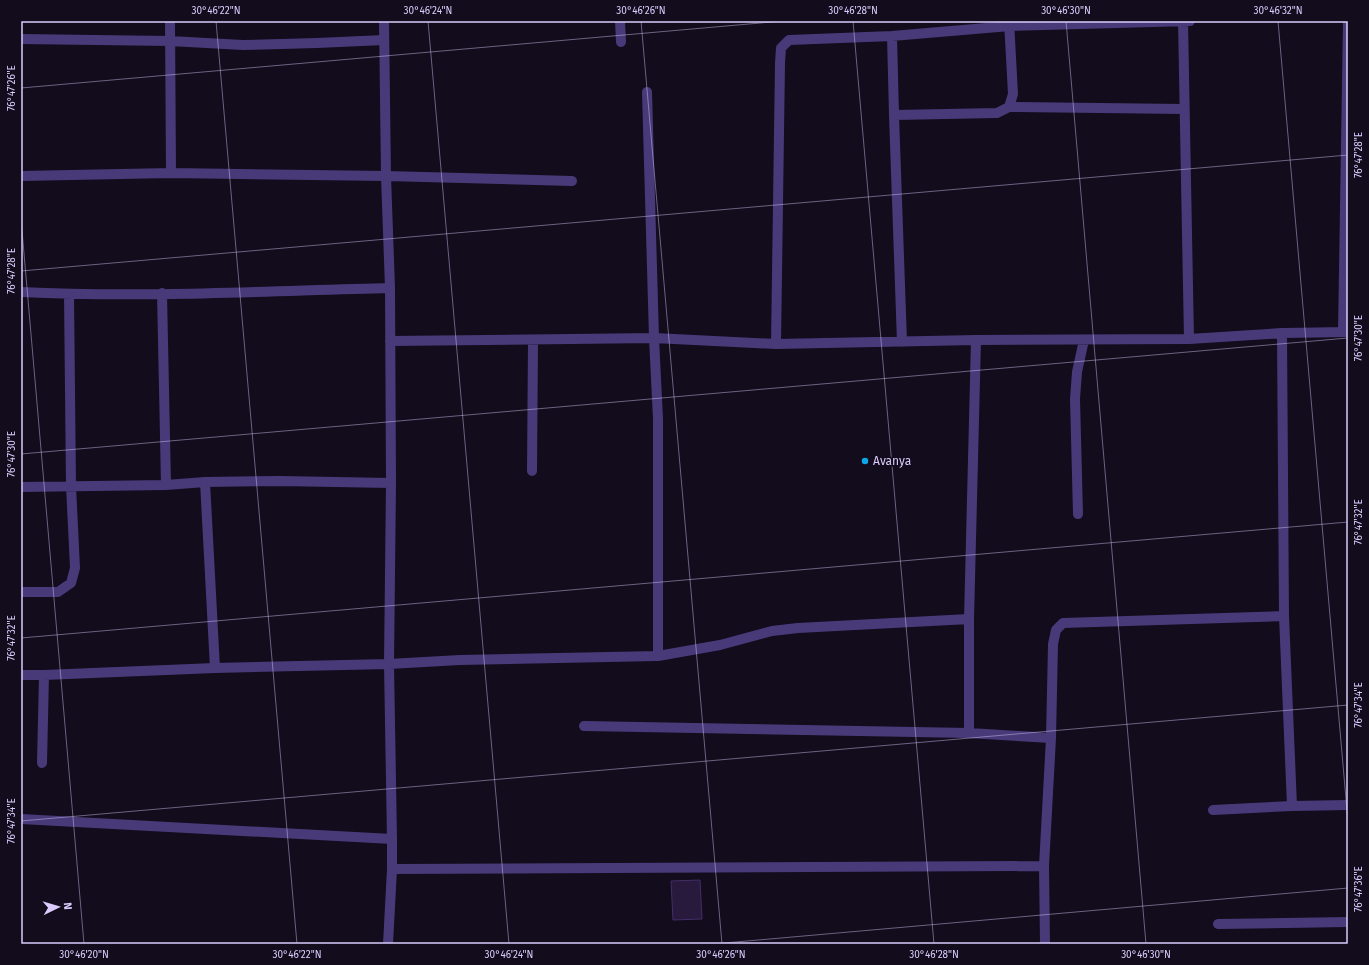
<svg xmlns="http://www.w3.org/2000/svg" width="1369" height="965" font-family="'Fira Sans',sans-serif">
<style>
.building{fill:#271a3c;stroke:#432d67}
.lines{fill:none;stroke-linecap:round;stroke-linejoin:round}
.minor{stroke:#483a79;stroke-width:10}
.ticks{fill:none;stroke:#dacbfc;stroke-width:1;stroke-opacity:0.45}
.poi-dot{fill:#0da7e6;stroke:#120c1c;stroke-width:1.5}
.labels{text-anchor:middle;dominant-baseline:central;stroke-width:3.5;stroke-linejoin:round;paint-order:stroke}
.poi-label{font-size:12px;fill:#dacbfc;stroke:#120c1c;text-anchor:start}
.neatline{fill:none;stroke:#dacbfc;stroke-width:1.5}
.ticks-label{font-size:10px;text-anchor:middle;fill:#dacbfc}
</style>
<rect width="100%" height="100%" fill="#120c1c"/>
<path class="building" d="M700 880 702 919 673 920 671 881Z"/>
<g class="lines">
<path class="minor" d="M170 21 171 173
M384 21 386 176 390 288 391 483 389 664 392 839V869L388 944
M620 21 621 42
M1183 21 1189 339
M892 36 894 115
M21 39 170 41 243 45 317 43 384 40
M1009 107 1184 109
M21 176 171 173 386 176 572 181
M21 292C144 298 267 291 390 288
M162 293 166 485
M1343 332 1348 21
M1282 333 1284 616 1292 806
M390 341 654 338 776 344 976 340 1189 339 1282 333 1348 332
M902 342 894 115 997 113 1009 107 1013 94 1009 21
M776 344 780 63 781 48 789 40 892 36 1010 26 1190 21
M532 471 533 340
M205 482 215 668
M21 487 166 485 205 482 280 481 391 483
M1078 514 1075 399 1077 372 1084 340
M21 592H58L71 583 75 568 71 486 69 294
M658 656 720 645 772 631 798 628 969 619
M21 675H44L42 763
M44 675 215 668 389 664 460 660 658 656V419L654 338 647 92
M584 726 969 733 1051 738
M969 733V619L976 340
M1213 810 1292 806 1348 805
M21 819 392 839
M1044 866 1051 738 1053 644 1056 630 1063 623 1284 616
M392 869 1044 866 1045 944
M1218 924 1348 922"/>
</g>
<path class="ticks" d="M216 21 297 944M428 21 509 944M641 21 722 944M853 21 934 944M1066 21 1146 944M1278 21 1348 822M21 88 783 21M21 219 84 944M21 271 1348 155M21 454 1348 338M21 638 1348 522M21 821 1348 705M713 944 1348 888"/>
<circle class="poi-dot" cx="865" cy="461" r="4"/>
<g class="labels">
<g class="poi-label">
<text x="873" y="461">Avanya</text>
</g>
</g>
<rect width="1369" height="965" fill="none" stroke="#120c1c" stroke-width="44"/>
<g transform="translate(58 907) rotate(85)" stroke="#120c1c" stroke-width="3" paint-order="stroke">
<path d="M0-3L7 15L0 10L-7 15Z" fill="#dacbfc"/>
<text y="-6" font-size="11" font-weight="bold" text-anchor="middle" fill="#dacbfc">N</text>
</g>
<rect x="22" y="22" width="1325" height="921" class="neatline"/>
<g class="ticks-label">
<text x="216" y="14">30°46'22"N</text>
<text x="428" y="14">30°46'24"N</text>
<text x="641" y="14">30°46'26"N</text>
<text x="853" y="14">30°46'28"N</text>
<text x="1066" y="14">30°46'30"N</text>
<text x="1278" y="14">30°46'32"N</text>
<text transform="translate(11 88) rotate(-90)" y="4">76°47'26"E</text>
<text transform="translate(1358 155) rotate(-90)" y="4">76°47'28"E</text>
<text transform="translate(11 271) rotate(-90)" y="4">76°47'28"E</text>
<text transform="translate(1358 338) rotate(-90)" y="4">76°47'30"E</text>
<text transform="translate(11 454) rotate(-90)" y="4">76°47'30"E</text>
<text transform="translate(1358 522) rotate(-90)" y="4">76°47'32"E</text>
<text transform="translate(11 638) rotate(-90)" y="4">76°47'32"E</text>
<text transform="translate(1358 705) rotate(-90)" y="4">76°47'34"E</text>
<text transform="translate(11 821) rotate(-90)" y="4">76°47'34"E</text>
<text transform="translate(1358 889) rotate(-90)" y="4">76°47'36"E</text>
<text x="84" y="958">30°46'20"N</text>
<text x="297" y="958">30°46'22"N</text>
<text x="509" y="958">30°46'24"N</text>
<text x="721" y="958">30°46'26"N</text>
<text x="934" y="958">30°46'28"N</text>
<text x="1146" y="958">30°46'30"N</text>
</g>
</svg>
